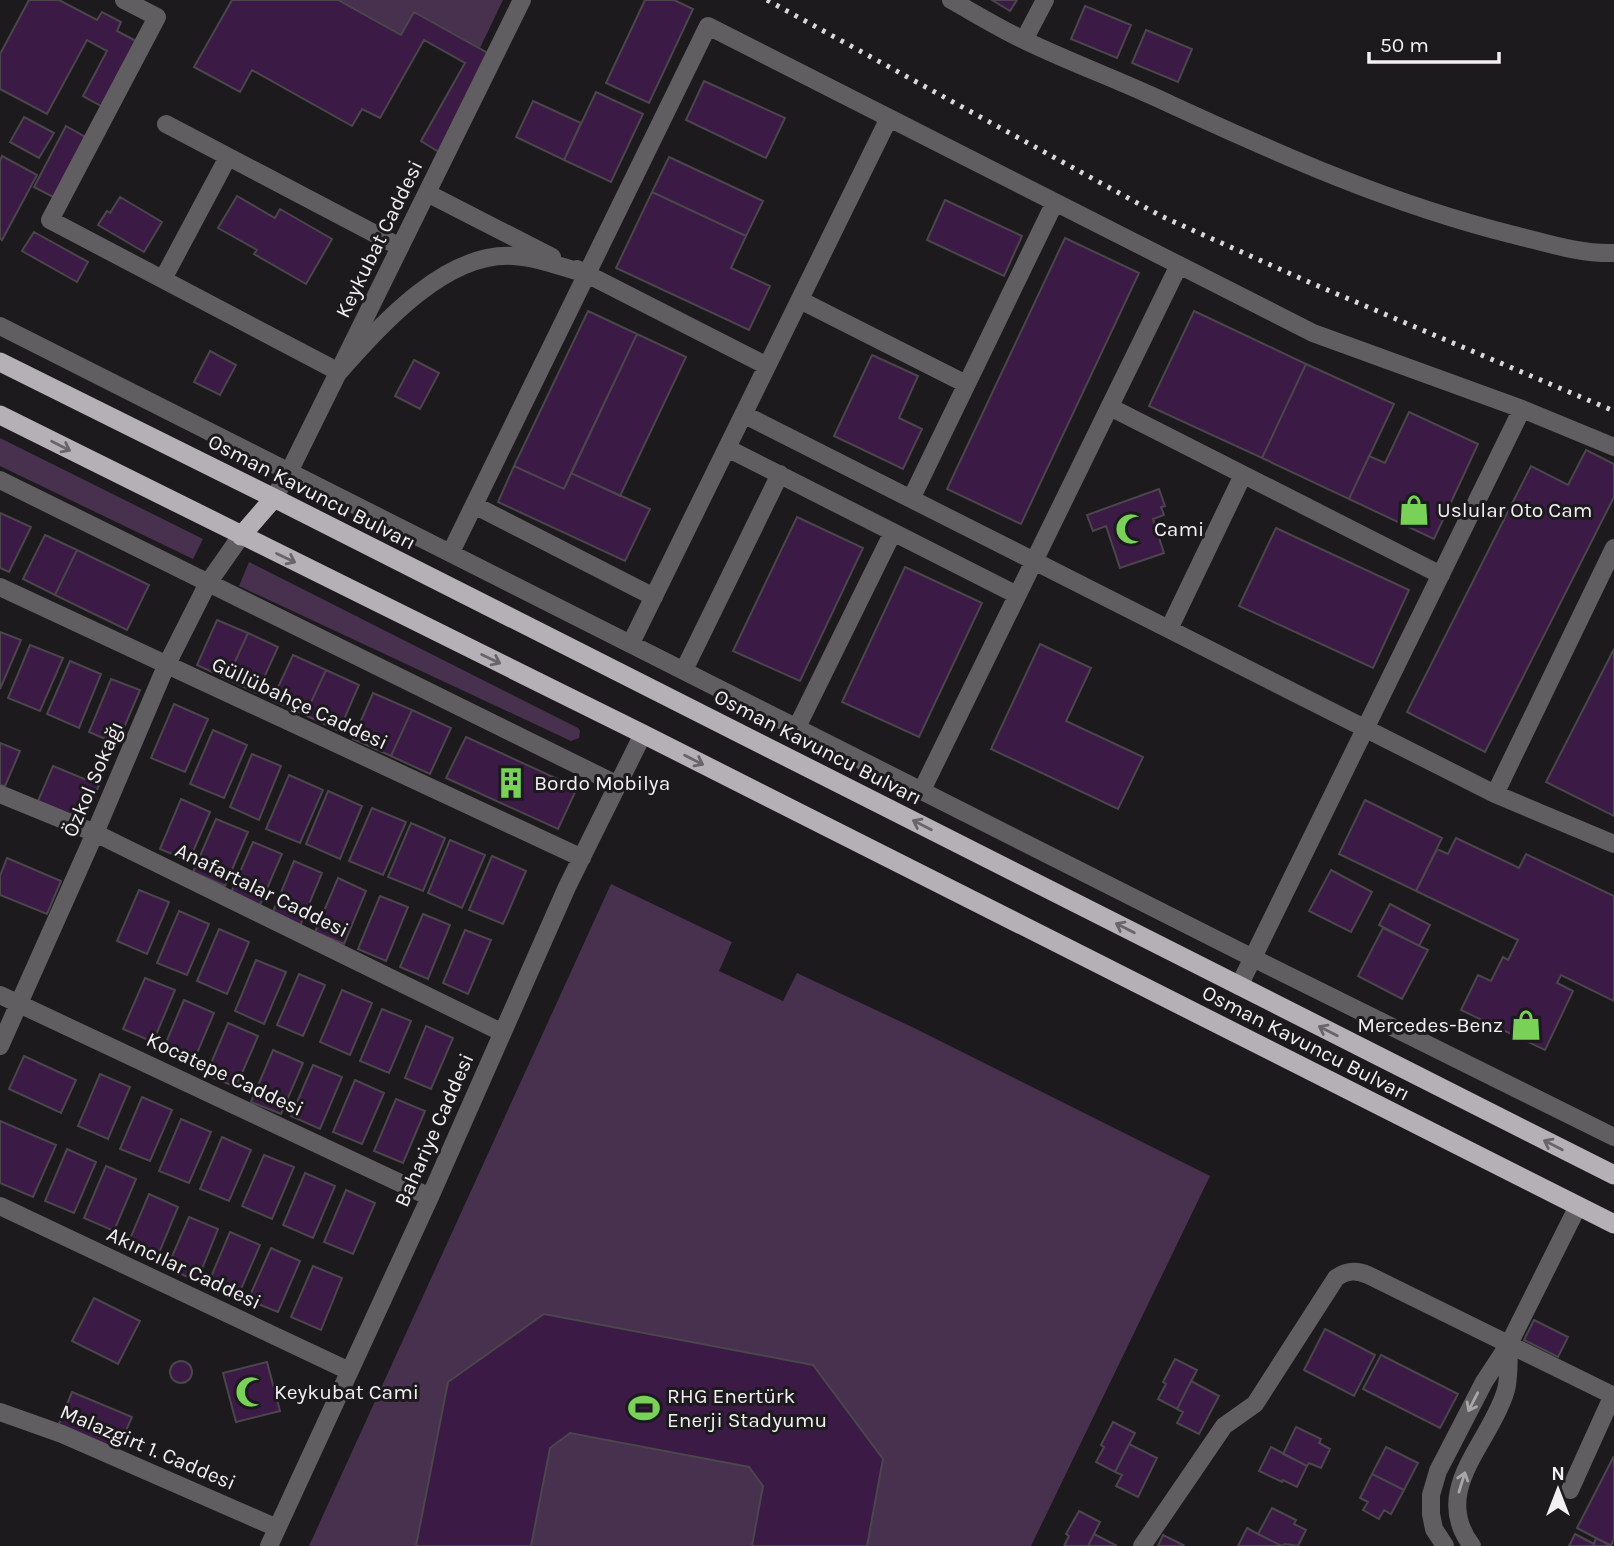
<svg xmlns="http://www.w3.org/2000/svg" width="1614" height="1546" font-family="Karla,sans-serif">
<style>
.green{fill:#47314e}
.building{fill:#3b1a46;stroke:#4a464b;stroke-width:2}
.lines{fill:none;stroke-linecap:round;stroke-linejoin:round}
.minor{stroke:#605e60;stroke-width:18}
.tertiary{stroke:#605e60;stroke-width:18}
.trunk{stroke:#b4b0b5;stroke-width:19}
.rail{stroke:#dbd8dc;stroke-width:5;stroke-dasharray:3.5 7;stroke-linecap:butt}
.oneway{stroke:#68656a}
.oneway2{stroke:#aaa7aa}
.labels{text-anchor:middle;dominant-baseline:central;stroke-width:6;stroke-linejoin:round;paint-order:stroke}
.street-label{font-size:21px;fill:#f3f0f4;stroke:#1d1a1e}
.poi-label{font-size:21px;fill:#f3f0f4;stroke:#1d1a1e;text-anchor:start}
</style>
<rect width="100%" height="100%" fill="#1d1a1e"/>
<path class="green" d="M338 0H503L480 48 415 12 401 35Z
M0 438 203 539 193 559 0 466Z
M249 562 578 728 580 731 579 738 571 741 239 586Z
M611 884 732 942 719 971 783 1001 797 973 912 1027 1210 1176 1031 1546H309Z"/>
<path class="building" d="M29 0H59L97 20 102 12 121 22 117 31 136 41 101 106 83 96 107 51 87 40 47 114 0 89V54Z
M232 0H338L401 35 414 12 493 56 439 152 421 141 465 63 424 40 380 118 362 109 352 126 252 70 240 92 194 67Z
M645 0H674L693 9 649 103 606 83Z
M992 0H1017L1010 11Z
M1085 6 1131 25 1117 58 1071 39Z
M1146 30 1192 49 1178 82 1132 63Z
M704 81 785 118 766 158 686 120Z
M596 92 643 114 611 182 564 160Z
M533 101 581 123 564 160 516 137Z
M24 117 54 133 39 158 10 142Z
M66 126 87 138 55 198 34 187Z
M2 156 37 175 2 240 0 238V161Z
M669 157 763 201 746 236 652 192Z
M652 192 746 236 731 268 770 286 749 330 616 268Z
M237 196 275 218 280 209 332 239 306 284 254 254 257 250 218 228Z
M120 197 162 222 144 252 98 225 107 211 110 213Z
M945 200 1022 236 1004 276 927 240Z
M34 232 88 262 77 282 22 251Z
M1065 238 1139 273 1021 524 947 489Z
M588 311 637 334 564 489 514 466Z
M1194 311 1306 364 1262 458 1149 406Z
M637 334 686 357 620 496 571 473Z
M210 351 236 365 220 395 194 382Z
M872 355 918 376 899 418 922 429 903 469 834 436Z
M414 360 439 373 420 409 395 396Z
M1306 364 1394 404 1349 499 1262 458Z
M1409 412 1478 444 1434 539 1349 499 1369 456 1385 463Z
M1586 450 1614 464V497L1485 752 1407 712 1531 466 1568 485Z
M514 466 564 489 571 473 650 509 625 561 498 502Z
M1159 489 1165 506 1161 507 1164 515 1153 519 1164 553 1120 568 1106 526 1093 531 1087 515Z
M0 513 31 527 9 572 0 568Z
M797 517 863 548 800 681 733 651Z
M1276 528 1409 590 1373 668 1239 606Z
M45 535 77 550 55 595 23 579Z
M77 550 149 585 127 630 55 595Z
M905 567 982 603 919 737 842 702Z
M217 620 248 633 227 679 197 665Z
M0 632 21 640 0 689Z
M248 633 278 647 257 693 227 679Z
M1040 644 1091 668 1066 721 1143 757 1118 809 991 749Z
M30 645 63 658 40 711 8 698Z
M1614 649V816L1546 782Z
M293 655 326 670 305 715 272 700Z
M70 661 101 674 79 728 47 714Z
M326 670 359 685 339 731 305 715Z
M111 679 140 690 117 744 89 732Z
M373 693 412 710 391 756 353 739Z
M174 704 208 719 185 772 151 758Z
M412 710 451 728 430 774 391 756Z
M213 730 247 745 224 798 190 784Z
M466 737 577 788 558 829 446 778Z
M0 743 20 751 5 786 0 785Z
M252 754 281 766 259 820 230 807Z
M53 766 99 785 84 821 38 801Z
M289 775 323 790 300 843 266 829Z
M328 791 362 806 340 859 306 844Z
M181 799 210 812 189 861 160 849Z
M1365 800 1442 838 1416 891 1339 854Z
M372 808 406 822 383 875 349 861Z
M216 819 248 832 225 886 193 872Z
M411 823 445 838 423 891 388 877Z
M1456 838 1519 868 1526 854 1614 896V1001L1561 975 1557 983 1573 991 1545 1050 1461 1010 1478 975 1491 981 1503 957 1508 960 1518 940 1416 891 1437 849 1448 854Z
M450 840 485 855 462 908 428 893Z
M253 842 282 854 259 907 230 895Z
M492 856 526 871 503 924 469 910Z
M7 858 61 881 47 914 0 895V876Z
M294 861 322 873 300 926 272 914Z
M1331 870 1372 892 1351 932 1309 911Z
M338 878 366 891 344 944 315 932Z
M139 890 169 902 147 954 117 941Z
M380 896 408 907 386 961 358 949Z
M1390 904 1430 925 1419 946 1379 925Z
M179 911 209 924 187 975 157 963Z
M423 914 450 925 428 979 400 967Z
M1383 928 1428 950 1402 999 1358 976Z
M219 929 249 942 227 994 197 981Z
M465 930 491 940 468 994 443 983Z
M256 960 286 972 264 1024 235 1011Z
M299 974 325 985 303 1036 277 1025Z
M145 978 175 990 153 1042 123 1029Z
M342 990 372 1003 350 1055 320 1042Z
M184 1000 214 1013 192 1065 162 1052Z
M382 1009 411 1021 389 1073 360 1061Z
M228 1023 258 1036 236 1087 206 1075Z
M426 1026 453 1038 431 1089 405 1078Z
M273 1050 303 1063 281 1114 251 1102Z
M24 1056 76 1080 61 1113 9 1089Z
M313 1065 342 1077 320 1129 291 1116Z
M100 1074 130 1087 108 1139 78 1126Z
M355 1080 384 1093 362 1144 333 1132Z
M142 1097 172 1110 150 1161 120 1149Z
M396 1099 425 1111 403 1163 374 1151Z
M181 1119 211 1132 189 1183 159 1171Z
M0 1121 56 1145 33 1197 0 1183Z
M222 1137 251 1150 229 1201 200 1189Z
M67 1149 96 1162 74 1213 45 1201Z
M264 1155 294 1167 272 1219 242 1206Z
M106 1166 136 1179 114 1231 84 1218Z
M305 1173 335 1186 313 1238 283 1225Z
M346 1190 375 1203 353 1254 324 1242Z
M149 1194 178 1207 157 1258 127 1246Z
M189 1217 218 1229 197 1281 167 1268Z
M230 1232 260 1245 238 1296 208 1284Z
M271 1248 300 1261 278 1312 248 1300Z
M313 1266 342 1278 321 1330 291 1317Z
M94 1298 140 1321 118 1364 72 1341Z
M544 1314 813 1365 883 1459 867 1546H752L763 1486 749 1467 570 1433 550 1448 531 1546H416L448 1382Z
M1534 1320 1568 1337 1558 1357 1524 1340Z
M1325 1329 1375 1355 1354 1396 1304 1370Z
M1381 1355 1458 1394 1440 1428 1363 1389Z
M1175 1359 1197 1370 1177 1409 1158 1399 1166 1384 1163 1382Z
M170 1372a11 11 0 1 1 22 0a11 11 0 1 1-22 0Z
M267 1362 280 1411 236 1422 223 1373Z
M1191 1381 1219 1396 1199 1434 1177 1423 1183 1412 1177 1409Z
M72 1392 132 1417 117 1451 58 1426Z
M1113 1422 1135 1433 1115 1472 1096 1462 1104 1447 1101 1445Z
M1296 1427 1321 1439 1319 1443 1330 1449 1321 1468 1309 1463 1307 1466 1283 1454Z
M1129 1444 1157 1458 1138 1497 1116 1486 1122 1475 1115 1472Z
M1271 1447 1307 1466 1297 1487 1283 1480 1282 1482 1259 1471Z
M1386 1447 1418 1463 1404 1490 1372 1474Z
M1614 1456V1539L1611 1546 1577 1528Z
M1372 1474 1404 1490 1391 1514 1384 1510 1379 1519 1363 1510 1368 1502 1360 1498Z
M1272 1508 1296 1520 1294 1524 1306 1530 1298 1546 1285 1544 1282 1546 1258 1534Z
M1079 1511 1100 1522 1088 1546H1064L1069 1536 1066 1534Z
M1247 1528 1258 1534 1282 1546H1238Z
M1094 1534 1117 1546H1088Z
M1575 1534 1594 1544 1596 1538 1612 1546H1569Z
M1163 1535 1185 1546H1158Z"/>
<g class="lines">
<path class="minor" d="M124 0 157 17 50 220 339 372C381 325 445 252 513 256 538 257 563 268 587 274
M951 0C976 14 1000 29 1026 41 1074 64 1124 82 1172 105 1283 156 1391 204 1510 234 1544 242 1578 254 1614 253
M1024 40 1045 0
M166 124 400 247
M427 193 552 257
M577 269 767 366
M163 279 228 157
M800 300 966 384
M0 326 1253 958 1614 1137
M1110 407 1441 575
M745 415 1495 794 1614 844
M727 448 1017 595
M0 480 618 785
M911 499 1055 202
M474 505 654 597
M451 552 708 26 1313 333 1522 409 1614 447
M0 587 582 858
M1169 629 1243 475
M631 643 889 118
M684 670 780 474
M797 727 893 532
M922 790 1179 265
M0 794 95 833 501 1032
M1495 794 1614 548
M1239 986 1522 409
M0 995 430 1197
M0 1046 95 833 166 666 208 583 241 536
M0 1206 349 1371
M0 1412 62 1434 277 1528
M1570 1490 1613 1395
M269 1546 430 1197 567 887 643 734
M1142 1546 1224 1426 1255 1404 1336 1278C1347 1270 1357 1270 1368 1275L1614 1396
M1445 1546 1434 1529 1431 1514V1495L1438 1471 1484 1382 1509 1344 1578 1206
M1472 1546C1430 1491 1489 1444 1505 1393 1510 1379 1508 1359 1509 1344"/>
<path class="tertiary" d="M274 498 290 470 522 0"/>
<path class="trunk" d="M0 362 274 498 1614 1175
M0 415 643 734 1614 1224
M241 536 274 498"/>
<path class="rail" d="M767 0 1161 216 1311 283 1614 411"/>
</g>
<defs><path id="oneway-shaft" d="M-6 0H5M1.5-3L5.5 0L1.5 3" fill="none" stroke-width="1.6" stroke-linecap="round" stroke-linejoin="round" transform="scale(1.75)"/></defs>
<g class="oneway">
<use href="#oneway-shaft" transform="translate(61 446) rotate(27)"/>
<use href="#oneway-shaft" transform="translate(286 558) rotate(26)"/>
<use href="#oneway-shaft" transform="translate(491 659) rotate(26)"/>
<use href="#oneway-shaft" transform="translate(694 760) rotate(27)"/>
<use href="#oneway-shaft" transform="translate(922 825) rotate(-153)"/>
<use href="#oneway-shaft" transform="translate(1125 928) rotate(-153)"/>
<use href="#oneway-shaft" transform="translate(1328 1031) rotate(-153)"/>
<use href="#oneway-shaft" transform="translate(1553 1145) rotate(-153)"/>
</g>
<g class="oneway2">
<use href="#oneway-shaft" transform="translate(1473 1402) rotate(117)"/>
<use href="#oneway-shaft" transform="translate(1462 1482) rotate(-73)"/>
</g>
<defs>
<symbol id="shop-bare" viewBox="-9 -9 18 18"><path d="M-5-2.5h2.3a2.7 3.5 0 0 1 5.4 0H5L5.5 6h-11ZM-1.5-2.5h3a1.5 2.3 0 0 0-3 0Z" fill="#7ad157" stroke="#1d1a1e" stroke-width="2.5" paint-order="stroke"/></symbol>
<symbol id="mosque-bare" viewBox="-9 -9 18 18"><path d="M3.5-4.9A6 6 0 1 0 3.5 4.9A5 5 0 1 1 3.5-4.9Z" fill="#7ad157" stroke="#1d1a1e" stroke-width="2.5" paint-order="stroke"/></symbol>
<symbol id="building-bare" viewBox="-9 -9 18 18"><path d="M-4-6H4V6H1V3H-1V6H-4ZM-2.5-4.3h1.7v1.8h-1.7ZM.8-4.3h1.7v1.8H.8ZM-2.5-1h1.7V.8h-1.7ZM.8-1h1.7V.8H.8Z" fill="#7ad157" stroke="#1d1a1e" stroke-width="2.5" paint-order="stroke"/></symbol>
<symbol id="stadium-bare" viewBox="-9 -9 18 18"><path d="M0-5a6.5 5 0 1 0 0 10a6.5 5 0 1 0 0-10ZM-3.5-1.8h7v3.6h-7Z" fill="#7ad157" stroke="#1d1a1e" stroke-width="2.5" paint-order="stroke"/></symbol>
</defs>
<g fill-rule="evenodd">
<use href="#shop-bare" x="1392" y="488" width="44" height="44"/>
<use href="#mosque-bare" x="1109" y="507" width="44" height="44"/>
<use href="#building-bare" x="489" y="761" width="44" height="44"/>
<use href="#shop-bare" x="1504" y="1003" width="44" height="44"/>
<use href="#mosque-bare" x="229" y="1370" width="44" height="44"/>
<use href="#stadium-bare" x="622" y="1386" width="44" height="44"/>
</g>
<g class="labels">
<g class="street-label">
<text transform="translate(379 239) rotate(-64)">Keykubat Caddesi</text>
<text transform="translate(312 492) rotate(27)">Osman Kavuncu Bulvarı</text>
<text transform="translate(300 703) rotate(25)">Güllübahçe Caddesi</text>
<text transform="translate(818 747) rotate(27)">Osman Kavuncu Bulvarı</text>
<text transform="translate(93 779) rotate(-67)">Özkol Sokağı</text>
<text transform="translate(262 890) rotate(26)">Anafartalar Caddesi</text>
<text transform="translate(1306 1043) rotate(27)">Osman Kavuncu Bulvarı</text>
<text transform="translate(225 1074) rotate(25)">Kocatepe Caddesi</text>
<text transform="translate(434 1130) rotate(-66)">Bahariye Caddesi</text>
<text transform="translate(184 1268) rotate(25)">Akıncılar Caddesi</text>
<text transform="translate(148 1447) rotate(23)">Malazgirt 1. Caddesi</text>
</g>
<g class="poi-label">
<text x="1437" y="510">Uslular Oto Cam</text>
<text x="1154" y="529">Cami</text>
<text x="534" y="783">Bordo Mobilya</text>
<text x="1503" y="1025" text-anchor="end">Mercedes-Benz</text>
<text x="274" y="1392">Keykubat Cami</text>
<text x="667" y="1396">RHG Enertürk<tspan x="667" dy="24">Enerji Stadyumu</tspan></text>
</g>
</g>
<g transform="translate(1558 1490)" stroke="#1d1a1e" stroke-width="5" paint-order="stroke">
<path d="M0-5L12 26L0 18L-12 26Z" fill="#f3f0f4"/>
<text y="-10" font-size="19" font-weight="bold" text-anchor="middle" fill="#f3f0f4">N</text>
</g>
<path d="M1369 52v10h130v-10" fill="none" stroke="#f3f0f4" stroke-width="3.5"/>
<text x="1380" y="52" font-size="21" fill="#f3f0f4" stroke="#1d1a1e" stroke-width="5" paint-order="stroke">50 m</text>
</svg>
